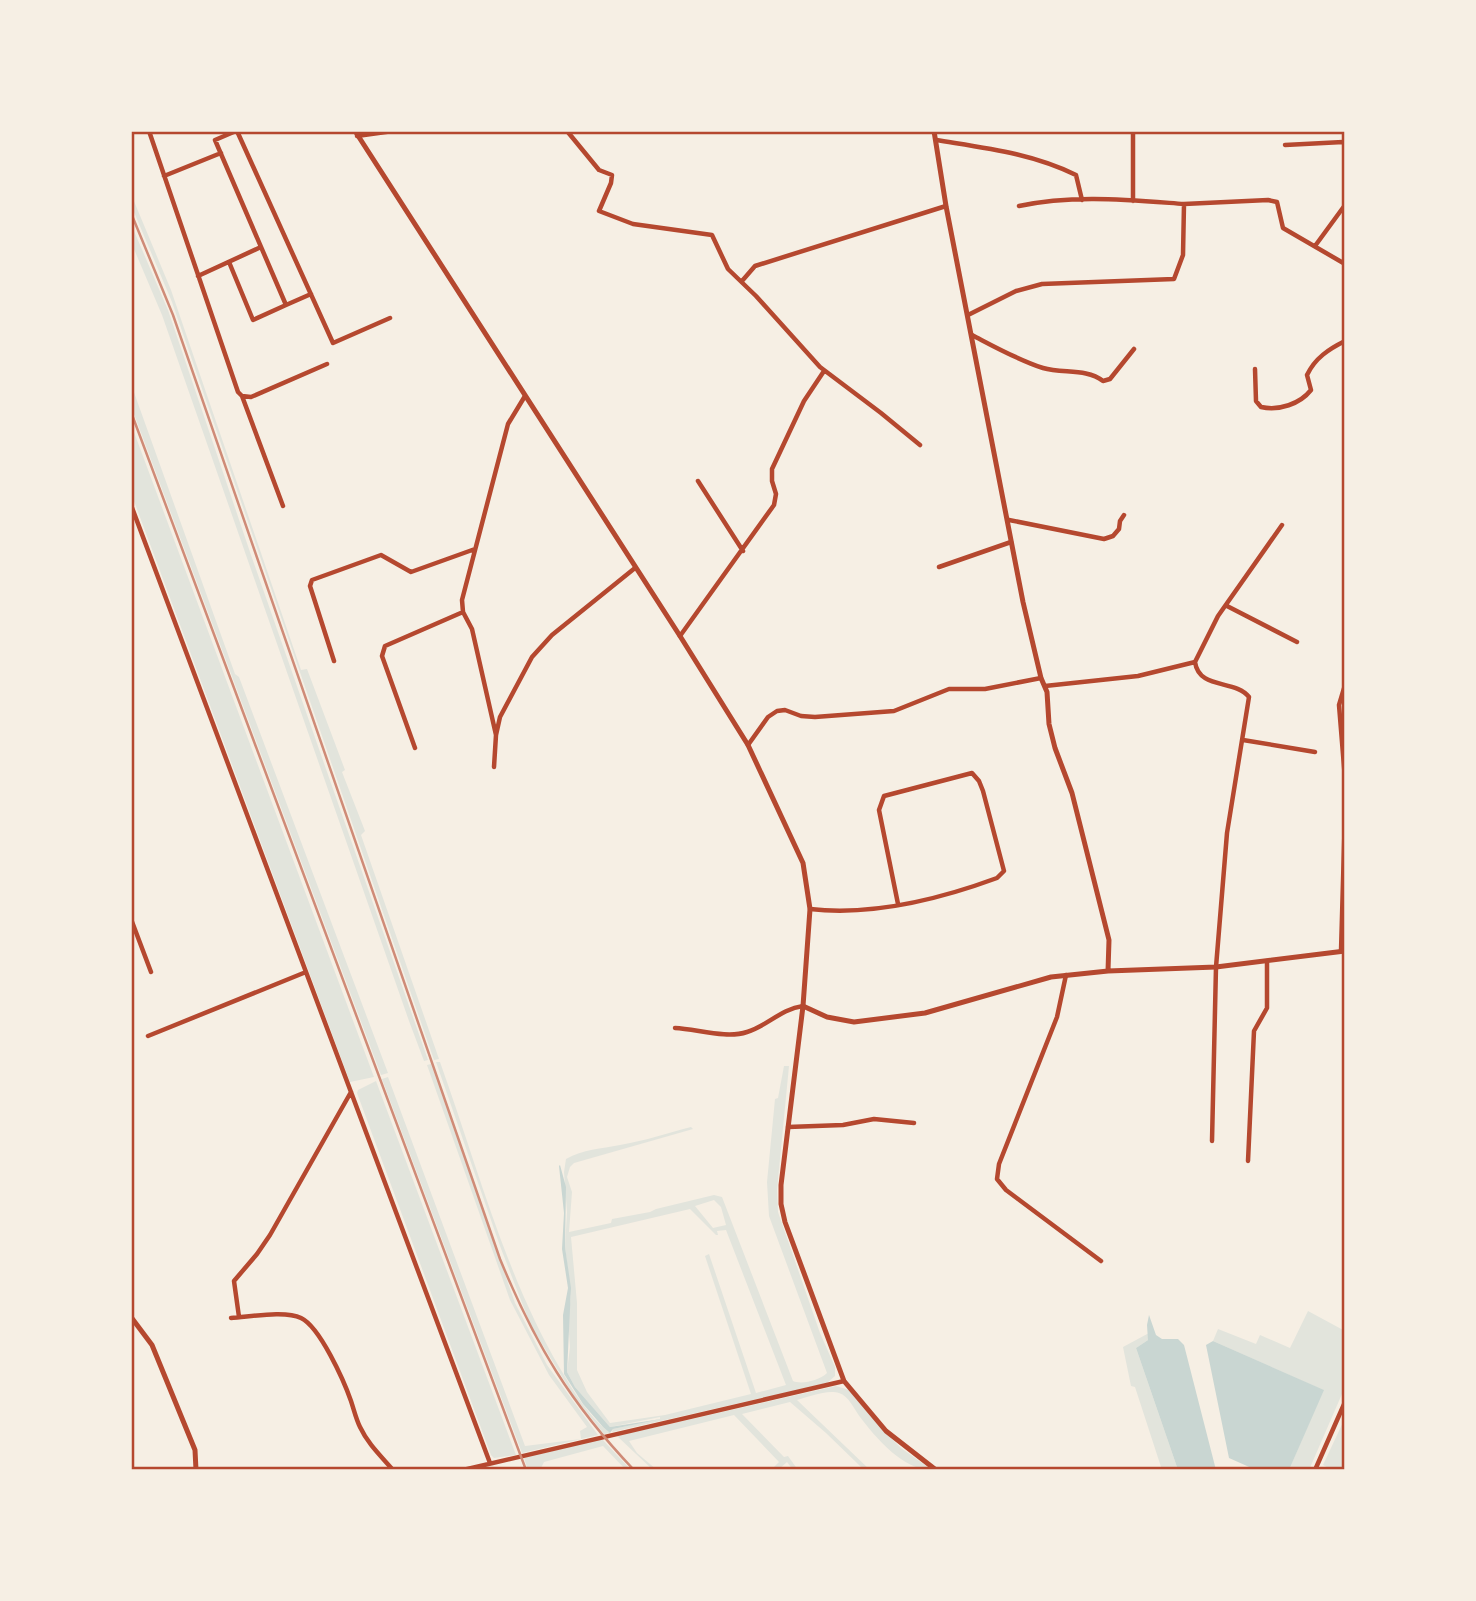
<svg xmlns="http://www.w3.org/2000/svg" width="1476" height="1601" font-family="Cabin,sans-serif">
<style>
.green{fill:#e2e4dc;fill-rule:evenodd}
.water{fill:#c9d6d2}
.lines{fill:none;stroke-linecap:round;stroke-linejoin:round}
.minor{stroke:#b5482f;stroke-width:4.5}
.tertiary{stroke:#b5482f;stroke-width:5}
.secondary{stroke:#b5482f;stroke-width:5}
.rail{stroke:#cf8b77;stroke-width:2.5}
.neatline{fill:none;stroke:#b5482f;stroke-width:2.5}
</style>
<rect width="100%" height="100%" fill="#f6efe4"/>
<path class="green" d="M131 194 171 290 301 670 307 669 345 770 342 772 365 831 361 835 439 1059 434 1060 172 302 131 205Z
M131 224 168 310 251 555 428 1060 424 1061 409 1021 162 315 131 242Z
M131 384 235 674 239 677 388 1073 381 1075 131 406Z
M131 424 374 1077 350 1082 131 493Z
M436 1062H440C477 1165 505 1275 561 1370 574 1392 589 1417 610 1433L604 1434 575 1398 531 1326 500 1246Z
M431 1064 515 1303 547 1365 598 1435 522 1453 382 1079 388 1077 525 1446 581 1439 580 1431 587 1427 549 1375 510 1300 427 1065Z
M784 1066H789L777 1190 778 1212 820 1333 835 1367V1376L827 1383 797 1390 612 1432 613 1429 660 1419V1417L610 1427 575 1387 567 1372 570 1347 568 1321 571 1296 565 1247 567 1212 564 1172 566 1159C583 1149 601 1149 620 1145 644 1141 668 1133 691 1127L693 1129 574 1163 570 1167 567 1177 572 1192 569 1232 611 1223 612 1219 650 1212 656 1209 714 1195 722 1197 793 1381C802 1385 820 1380 827 1373L769 1216 767 1182 775 1099 778 1098ZM714 1200 721 1207 726 1225 713 1228 695 1206ZM690 1209 716 1235H718L717 1231 726 1230 786 1385 756 1393 709 1254 705 1256 751 1394 665 1415 610 1423 587 1392 577 1370V1303L571 1237Z
M376 1081 516 1455 494 1458 491 1455 357 1093 358 1090Z
M1308 1311 1345 1331V1387L1309 1470H1289L1323 1390 1213 1341 1218 1329 1256 1344 1260 1335 1290 1348Z
M1149 1333 1148 1340 1136 1348 1178 1470H1162L1135 1387 1131 1386 1123 1347Z
M836 1386 849 1390 882 1429 901 1448 932 1470C903 1470 876 1438 860 1417 854 1409 849 1396 839 1393 828 1389 807 1397 797 1400L870 1470H864L860 1466 826 1433 790 1402 742 1414 784 1457 788 1456 798 1470H793L787 1462 778 1470H771L779 1462 734 1415 629 1441 637 1453 657 1470H653L617 1436Z
M1345 1418V1470H1332L1323 1465Z
M602 1439 631 1470H626L603 1446 544 1462 540 1470H528L524 1458Z"/>
<path class="water" d="M560 1165 566 1187 565 1247 571 1288 567 1372 575 1387 610 1427 661 1419 613 1429 610 1433 603 1427 583 1404 564 1374 563 1315 568 1288 562 1249 564 1213 559 1166Z
M1149 1315 1156 1335 1162 1339H1178L1184 1345 1216 1470H1178L1136 1348 1148 1340 1147 1325Z
M1213 1341 1324 1390 1289 1470H1256L1229 1458 1206 1345Z"/>
<g class="lines">
<path class="minor" d="M149 131 238 392 242 396 251 397 327 364
M236 131 215 140 286 305 311 294
M237 131 333 343 390 318
M567 131 599 170 612 175 611 183 599 211 633 224 712 235 728 269 756 296 820 367 881 413 920 445
M1133 131V201
M357 136 393 131
M936 140C985 148 1031 153 1076 175L1082 200
M1285 145 1343 142 1345 145
M164 176 221 153
M1184 204 1268 200 1277 202 1283 228 1345 264
M1315 246 1345 205
M229 262 253 320 286 305
M198 276 261 247
M742 281 755 266 946 206
M968 315 1016 291 1042 284 1174 279 1183 255 1184 204C1130 200 1073 194 1019 206
M972 335C995 347 1018 360 1043 368 1063 374 1086 368 1103 381L1110 379 1134 349
M1255 369 1256 401 1261 407C1279 411 1300 404 1311 390L1307 375C1315 358 1329 349 1345 341
M242 396 283 506
M698 481 743 551
M131 505 490 1463
M1009 520 1104 539 1113 536 1119 529 1120 521 1124 515
M939 567 1011 542
M1227 606 1297 642
M680 636 774 505 776 494 772 481V469L804 401 824 371
M334 661 310 586 312 580 381 555 411 572 475 549
M1195 662C1199 690 1235 679 1249 697L1227 833 1216 967 1212 1141
M1345 685 1339 705 1345 779
M1045 686 1138 676 1195 662 1218 616 1282 525
M496 735 472 629 463 612 462 600 508 424 525 396
M1243 740 1315 752
M748 745 768 717 777 711 785 710 801 716 815 717 894 711 949 689H985L1041 678
M415 748 382 656 385 646 463 612
M494 767 496 735 500 717 532 657 552 635 635 568
M810 909C871 916 940 899 997 878L1004 871 983 791 979 781 972 773 884 796 879 810 898 904
M131 919 151 972
M1341 951 1345 812
M1066 975 1057 1017 999 1164 997 1179 1006 1190 1101 1261
M675 1028C697 1029 726 1039 747 1032 767 1026 781 1009 803 1006
M148 1036 306 972
M788 1127 843 1125 874 1119 914 1123
M1248 1161 1254 1031 1267 1008V961
M239 1317 234 1281 257 1254 270 1235 351 1092
M231 1318C249 1317 285 1310 301 1318 320 1327 344 1381 351 1401 354 1410 356 1419 360 1427 368 1444 381 1456 393 1470
M463 1470 844 1381
M1315 1470 1345 1402"/>
<path class="tertiary" d="M934 131 946 206 1023 602 1041 678 1047 692 1049 724 1055 748 1072 793 1109 940 1108 971
M803 1006 827 1017 854 1022 925 1013 1051 977 1108 971 1216 967 1345 951
M131 1317 152 1345 195 1450 196 1470"/>
<path class="secondary" d="M355 131 680 636 748 745 803 863 810 909 803 1006 781 1185V1204L785 1222 844 1381 886 1431 936 1470"/>
<path class="rail" d="M131 213 173 315 500 1259C535 1344 570 1403 634 1470
M131 412 526 1470"/>
</g>
<rect width="1476" height="1601" fill="none" stroke="#f6efe4" stroke-width="266"/>
<rect x="133" y="133" width="1210" height="1335" class="neatline"/>
</svg>
